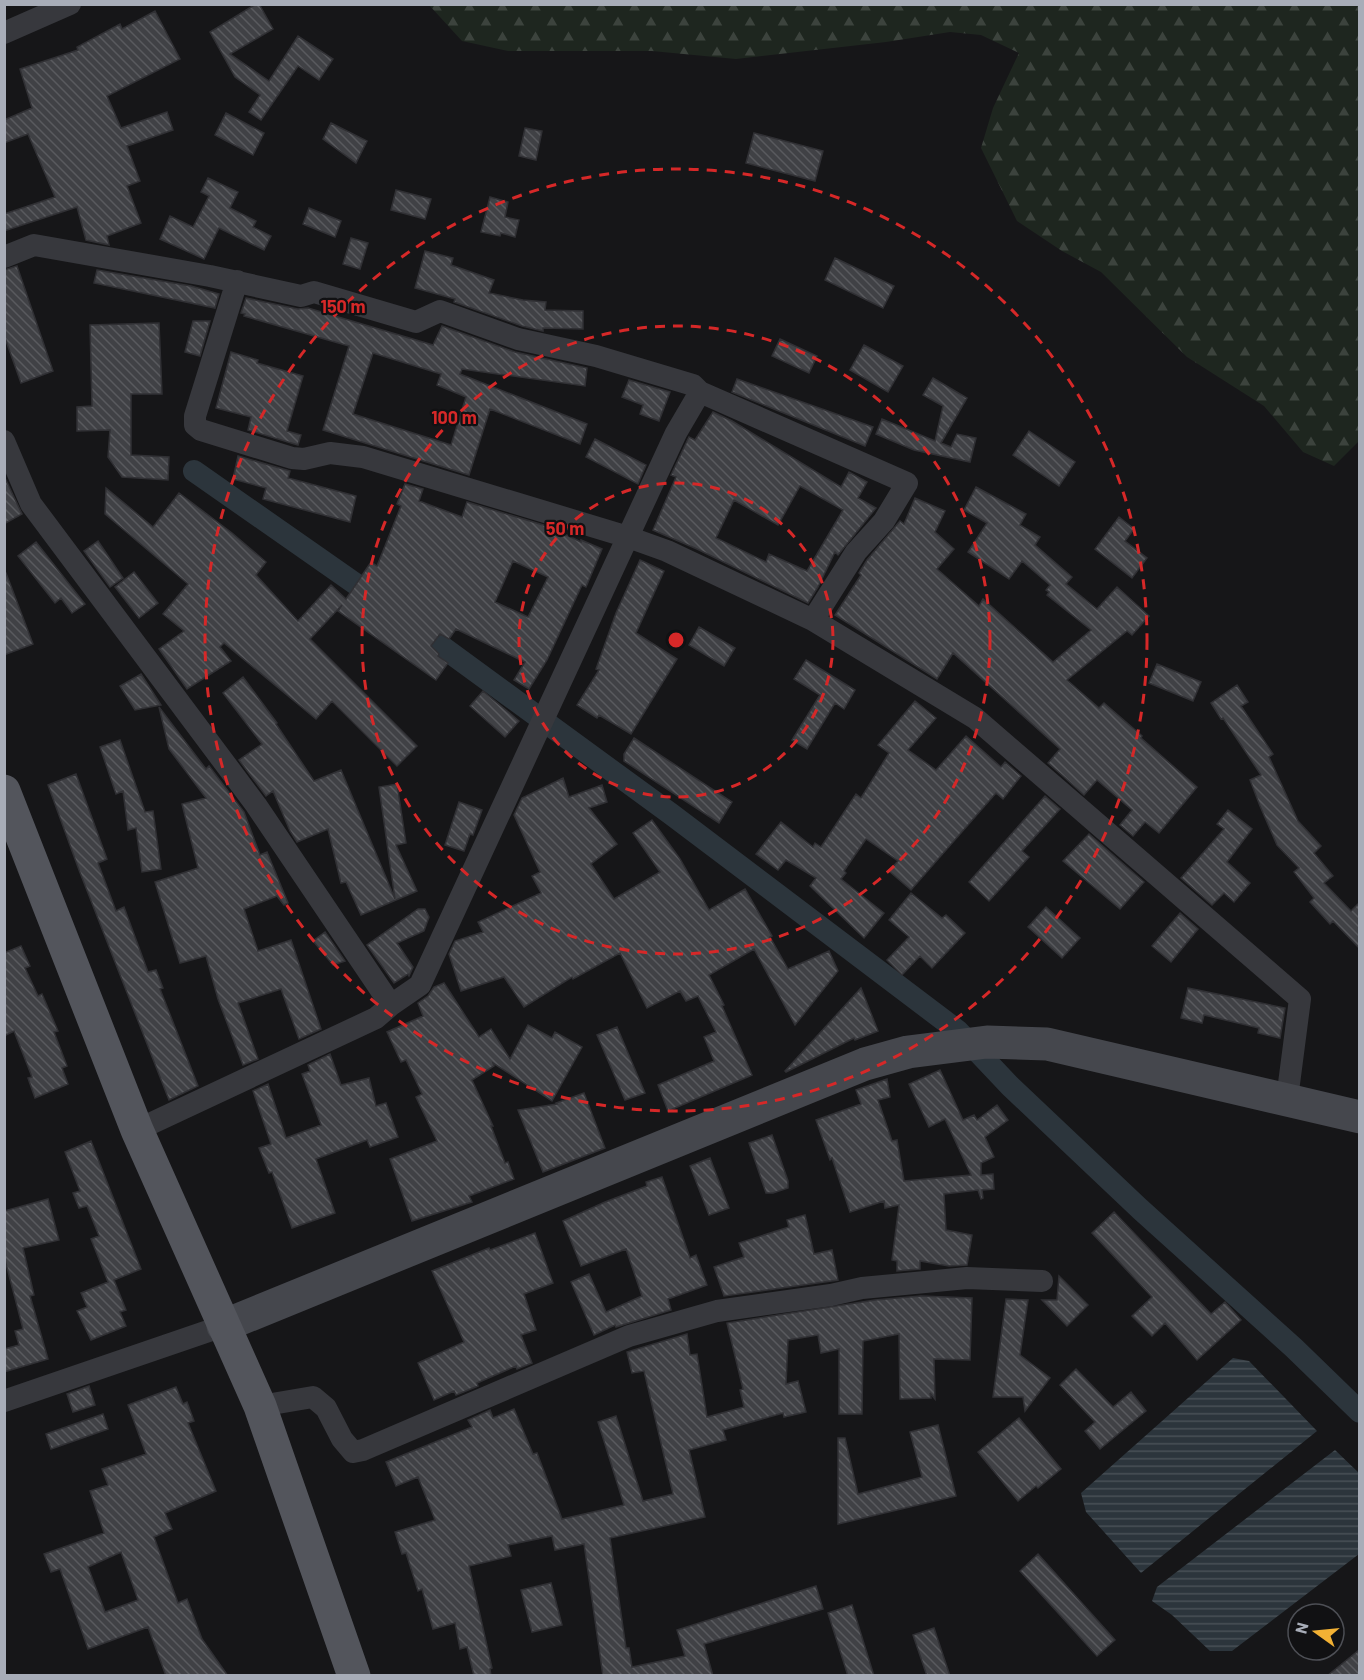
<svg xmlns="http://www.w3.org/2000/svg" width="1364" height="1680" font-family="Barlow,sans-serif">
<style>
.forest{fill:url(#forest-firs)}
.water{fill:url(#water-rules)}
.lines{fill:none;stroke-linecap:round;stroke-linejoin:round}
.canal{stroke:#2c353c;stroke-width:22}
.building{fill:url(#building-back-hatch);stroke:#303034;stroke-width:1.5;fill-rule:evenodd}
.street{stroke:#37383d;stroke-width:22}
.secondary{stroke:#45474d;stroke-width:33}
.primary{stroke:#53555c;stroke-width:33}
.ring{fill:none;stroke:#d62828;stroke-width:3;stroke-dasharray:10 8}
.centre{fill:#d62828;stroke:#111113;stroke-width:3}
.ring-label{font-size:18px;text-anchor:middle;font-weight:bold;fill:#d62828;stroke:#111113;stroke-width:4.5;stroke-linejoin:round;paint-order:stroke}
</style>
<defs>
<pattern id="forest-firs" width="22" height="20" patternUnits="userSpaceOnUse" patternTransform="scale(1.5)"><rect width="22" height="20" fill="#1e261f"/><path d="M5 1l3.5 6h-7zM16 11l3.5 6h-7z" fill="#3c433d"/></pattern>
<pattern id="water-rules" width="6" height="5" patternUnits="userSpaceOnUse" patternTransform="scale(1.5)"><rect width="6" height="5" fill="#2c353c"/><path d="M0 2.5h6" fill="none" stroke="#485056"/></pattern>
<pattern id="building-back-hatch" width="6" height="6" patternUnits="userSpaceOnUse" patternTransform="scale(1.5)"><rect width="6" height="6" fill="#404145"/><path d="M-1 5l2 2M0 0l6 6M5-1l2 2" fill="none" stroke="#595a5e"/></pattern>
</defs>
<rect width="100%" height="100%" fill="#161618"/>
<path class="forest" d="M429 5H1359V441L1334 466 1303 452 1264 406 1187 357 1101 272 1062 251 1017 221 981 148 993 108 1019 53 981 35 950 32 886 42 736 59 652 51H508L462 41Z"/>
<path class="water" d="M1233 1358 1249 1361 1317 1431 1141 1573 1086 1512 1081 1493Z
M1335 1450 1359 1473V1554L1232 1651H1210L1172 1615 1152 1601 1157 1587Z"/>
<g class="lines">
<path class="canal" d="M194 471 380 601
M411 624 671 814 958 1031 1010 1086 1140 1209 1294 1348 1360 1412"/>
</g>
<path class="building" d="M256 4H259L273 29 230 54 269 81 298 36 333 59 319 80 298 66 261 120 249 112 260 95 235 77 210 32Z
M155 11 180 59 107 96 121 128 167 112 173 130 127 146 140 181 127 186 141 223 107 236 109 245 86 240 77 207 4 231V214L55 197 28 134 4 143V120L32 108 20 69 78 50 77 47 120 24 122 29Z
M226 113 264 133 253 155 215 135Z
M331 123 367 141 356 163 323 139Z
M525 128 542 131 536 160 519 156Z
M754 133 823 151 815 181 746 163Z
M208 178 238 192 230 208 256 221 253 227 271 236 264 250 219 228 204 259 160 239 170 216 193 227 209 196 201 192Z
M396 190 431 199 425 219 391 210Z
M490 197 508 202 505 217 519 220 515 237 501 233 500 236 481 232Z
M309 208 341 221 335 237 303 224Z
M351 238 368 243 360 269 343 264Z
M425 251 453 258 451 265 494 280 489 293 523 300 546 302 545 310 583 311V329L543 328V331L522 326 454 302 455 299 415 288Z
M835 258 894 286 883 308 825 280Z
M17 266 53 371 21 383 4 335V270Z
M97 270 191 286 219 294 215 308 94 283Z
M246 298 298 309 308 308 433 345 442 326 515 352 587 368 585 386 462 369 460 374 587 424 580 444 490 409 469 475 323 430 349 346 244 316 245 314 241 313ZM373 353 441 374 437 385 466 397 451 445 353 414Z
M193 321H210L200 356 185 352Z
M159 323 162 394H131V455L169 457 168 480 122 477 108 457 110 430 77 431V407L92 406 90 325Z
M780 339 817 356 809 373 772 356Z
M864 345 903 366 888 392 850 370Z
M231 352 258 360 257 363 303 376 287 431 301 435 298 445 248 430 251 417 216 408Z
M933 378 967 398 941 443 951 447 957 434 976 438 970 462 914 450 876 434 882 419 935 441 943 406 923 395Z
M737 379 873 427 865 446 732 392Z
M629 380 670 392 659 421 640 414 643 405 622 397Z
M713 412 732 421 841 487 849 472 867 482 858 498 876 508 838 555 835 552 818 587 808 603 697 549 653 530 676 477 671 475 688 439 689 437 695 440ZM800 486 843 510 807 571 769 554 766 562 716 538 734 500 778 525Z
M1029 431 1075 462 1059 486 1013 455Z
M595 439 646 465 638 484 586 457Z
M238 456 290 471 288 478 356 496 350 522 263 499 266 488 233 479Z
M4 476 22 514 4 524Z
M405 484 423 489 419 501 462 517 467 502 550 527 581 542V540L602 549 586 587 582 585 547 660 529 689 514 680 525 662 456 629 449 639 440 634 431 646 439 654 438 656 448 663 436 680 338 611 342 605 310 639 417 746 397 766 332 701 316 719 224 643 220 647 231 661 187 689 159 649 184 631 163 614 188 584 105 514 106 488 153 527 179 493 232 533 266 562 256 575 298 621 331 585 346 599 371 562 377 566 401 506 397 504ZM513 561 548 577 528 617 495 602Z
M976 487 1026 514 1020 525 1040 537 1035 545 1072 577 1066 584 1097 609 1117 587 1149 616 1132 635 1127 631 1067 680 1099 708 1104 703 1142 736 1141 738 1197 787 1159 833 1145 822 1133 836 1120 825 1132 810 1097 780 1084 795 1063 776 1048 763 1060 749 953 653 937 679 835 615 861 575 859 573 867 560 900 521 904 524 915 498 945 511 935 532 954 549 937 569 979 606 983 599 1053 662 1091 630 1047 595 1049 592 1046 590 1050 585 1022 561 1009 579 968 552 987 523 964 510Z
M1119 517 1134 529 1125 541 1147 558 1132 578 1095 549Z
M98 541 123 578 110 587 84 551Z
M36 542 85 604 72 613 61 598 55 603 18 556Z
M640 560 664 571 636 633 677 659 631 734 599 715 597 718 577 705 599 670 596 669 616 613Z
M134 572 158 603 139 618 115 587Z
M4 573H6L33 644 4 655Z
M699 627 735 648 724 666 689 645Z
M806 660 855 690 844 709 835 703 807 749 792 740 820 695 794 679Z
M1157 664 1201 682 1193 701 1149 683Z
M141 674 161 705 135 710 120 686Z
M243 677 277 723 276 724 314 781 341 770 395 899 379 787 397 784 406 843 396 845 417 891 361 915 346 882 341 883 328 829 297 842 290 831 273 791 266 796 239 760 262 744 223 693Z
M1237 685 1248 702 1241 706 1273 754 1269 757 1298 821 1321 846 1314 853 1333 876 1324 883 1351 911 1359 903V948L1333 921 1330 924 1310 902 1314 898 1294 872 1299 868 1277 845 1260 806 1250 780 1261 775 1223 718 1221 719 1211 703Z
M483 691 519 721 505 737 470 706Z
M915 701 936 718 908 750 936 770 966 736 1001 767 1005 762 1021 776 1003 799 996 793 911 890 889 871 898 861 866 839 844 871 846 873 841 879 884 913 864 938 810 886 816 878 786 860 778 870 756 854 781 822 813 847 815 843 821 847 856 794 861 798 889 753 878 745Z
M159 707 206 769 209 766 244 812 260 855 267 852 288 903 284 905 277 896 244 909 258 951 291 940 321 1029 299 1039 281 989 238 1003 258 1059 243 1065 218 999 206 956 180 963 155 882 198 868 182 804 206 798 169 749Z
M634 738 732 802 719 823 624 761V754Z
M120 740 145 812 153 811 161 869 142 872 136 828 128 830 123 791 116 794 100 747Z
M76 774 107 859 98 863 116 911 124 907 148 972 156 970 163 988 160 989 198 1086 169 1100 79 870 48 785Z
M563 778 569 797 602 785 607 802 589 808 617 844 591 864 614 899 660 872 633 833 652 820 680 859 709 910 745 889 772 936 770 937 788 969 829 951 838 971 795 1025 754 949 709 975 724 1005 722 1006 752 1075 668 1111 658 1085 714 1061 704 1037 716 1032 698 996 686 1001 680 991 647 1008 620 953 573 979 572 977 524 1007 504 977 461 991 449 954 455 941 483 932 478 922 541 893 532 876 540 872 514 815 522 798Z
M1045 796 1060 809 1022 851 1029 857 989 901 969 882Z
M459 802 482 810 473 835 470 834 464 851 445 845Z
M1228 810 1252 829 1227 862 1250 883 1234 902 1224 893 1212 905 1181 878 1224 829 1217 824Z
M1089 834 1144 882 1120 909 1063 861Z
M911 893 942 918 946 915 965 933 932 968 920 956 902 975 887 960 909 937 889 920Z
M1046 907 1080 938 1062 958 1028 927Z
M418 909H425L429 917 424 931 397 943 413 967 409 976 408 974 394 983 367 945Z
M1180 913 1198 929 1171 962 1152 946Z
M325 932 345 961 333 965 313 941Z
M21 946 30 966 25 968 38 996 42 994 58 1031 54 1032 67 1066 62 1068 68 1084 35 1098 28 1078 32 1077 14 1031 4 1036V953Z
M444 983 479 1037 491 1029 510 1059 528 1025 552 1038 555 1032 582 1047 552 1101 493 1063 494 1066 472 1080 493 1126H491L505 1163 508 1162 514 1179 469 1196 472 1202 412 1221 390 1159 437 1141 416 1097 422 1094 406 1060 401 1062 387 1032 423 1016 418 1003 428 996 434 987Z
M861 988 878 1031 855 1040 854 1038 786 1072 785 1071Z
M1188 988 1285 1008 1280 1038 1258 1033 1259 1028 1204 1015 1202 1023 1181 1018Z
M617 1027 645 1093 625 1100 597 1035Z
M330 1054 341 1085 369 1078 376 1106 386 1103 398 1137 370 1147 367 1140 316 1159 335 1213 292 1228 272 1172 269 1173 259 1148 271 1144 253 1091 268 1084 286 1138 321 1125 302 1074 310 1071 308 1065Z
M940 1070 963 1120 974 1115 977 1120 997 1105 1008 1120 985 1137 994 1157 981 1163V1175L993 1174 994 1189 982 1190 983 1198 981 1199 978 1190 944 1194 946 1230 972 1235 967 1265 949 1266 920 1261V1269L897 1271V1261L892 1260 899 1205 885 1208 884 1201 850 1212 832 1158 830 1160 816 1120 861 1104 856 1090 887 1079 890 1097 878 1100 892 1141 897 1140 904 1181 971 1175 945 1119 929 1127 909 1084Z
M584 1093 605 1148 543 1172 518 1110 557 1104 556 1103Z
M772 1135 788 1181V1188L773 1193H766L749 1143Z
M91 1141 141 1269 114 1280 126 1310 120 1312 126 1326 91 1340 77 1311 87 1307 81 1293 108 1282 91 1239 99 1236 87 1206 79 1208 73 1193 80 1191 65 1152Z
M710 1158 729 1208 709 1215 690 1166Z
M662 1177 690 1258 696 1255 707 1285 668 1299 671 1310 616 1327 615 1325 594 1335 571 1282 589 1274 606 1312 642 1296 626 1249 581 1266 563 1221 605 1202 647 1186 646 1182Z
M48 1199 59 1240 23 1248 34 1295 30 1296 48 1359 4 1372V1349L19 1345 15 1331 23 1329 4 1256V1211Z
M1114 1212 1211 1314 1225 1302 1241 1320 1197 1360 1165 1323 1152 1336 1132 1316 1152 1297 1092 1233Z
M805 1215 814 1254 832 1250 838 1280 724 1296 714 1267 744 1257 739 1243 789 1227 787 1220Z
M535 1233 553 1283 524 1294 536 1330 521 1335 532 1363 517 1369 516 1366 477 1383 478 1386 456 1395 454 1391 434 1400 418 1363 464 1342 432 1271 489 1248 490 1250Z
M1059 1276 1088 1305 1067 1326 1042 1300H1057Z
M921 1296 972 1298 970 1360 934 1359 935 1399 930 1393 931 1398 900 1399 899 1334 863 1341 862 1414H839V1349L821 1353 818 1335 788 1340 786 1384 798 1381 806 1412 784 1417 783 1413 723 1430 726 1440 689 1450 705 1517 610 1538 626 1648H629L632 1667 685 1656 677 1630 816 1586 823 1609 704 1644 713 1676H603L584 1544 555 1550 552 1536 508 1545 511 1556 469 1566 492 1668 490 1669 491 1676H474L467 1647 460 1649 455 1623 433 1629 422 1589 418 1591 406 1553 402 1554 395 1532 435 1520 418 1477 396 1486 386 1462 472 1427 468 1420 490 1410 493 1418 514 1409 533 1454 537 1453 562 1519 624 1505 598 1422 616 1416 643 1501 673 1494 644 1371 632 1373 627 1352 687 1334 690 1355 697 1354 707 1417 744 1407 740 1390 743 1389 727 1323 875 1300Z
M1006 1299 1028 1300 1020 1355 1050 1378 1025 1411 1023 1397H993Z
M1076 1369 1113 1407 1131 1392 1146 1411 1100 1449 1085 1431 1095 1422 1060 1385Z
M89 1386 95 1405 73 1412 67 1394Z
M176 1387 183 1404 187 1402 194 1421 188 1423 216 1491 165 1513 172 1529 154 1537 178 1603 187 1599 202 1639 228 1676H166L148 1627 88 1649 60 1569 51 1572 44 1554 104 1533 90 1491 108 1485 102 1469 146 1454 128 1405ZM121 1552 138 1600 105 1612 88 1567Z
M103 1414 108 1429 51 1449 46 1434Z
M1019 1418 1061 1469 1038 1488 1036 1486 1018 1501 978 1452Z
M938 1425 956 1496 838 1524V1438H845L858 1494 922 1477 910 1432Z
M1038 1554 1115 1640 1097 1656 1020 1571Z
M551 1583 562 1625 532 1632 521 1590Z
M852 1605 874 1676H848L828 1613Z
M934 1628 950 1676H927L913 1635Z
M1359 1650V1676H1327Z"/>
<g class="lines">
<path class="street" d="M4 33 70 4
M4 257 34 245 210 276 301 296 314 292 416 322 440 311 518 339 596 356 693 385 700 392 907 483 884 521 856 552 813 620
M237 281 195 416V425L201 430 292 458 304 459 330 453 363 457 628 537 667 551 813 620 975 718 1300 999 1287 1099
M4 441 31 504 256 805 391 1005
M137 1130 376 1018 391 1005 420 985 676 433 700 392
M4 1401 223 1326
M260 1406 313 1397 326 1408 342 1439 353 1452 363 1450 629 1336 717 1311 831 1295 862 1288 967 1278 1042 1281"/>
<path class="secondary" d="M223 1326 865 1064 908 1052 987 1042 1047 1044 1360 1117"/>
<path class="primary" d="M4 791 137 1130 260 1406 354 1676"/>
</g>
<g class="ring">
<circle cx="676" cy="640" r="157"/>
<circle cx="676" cy="640" r="314"/>
<circle cx="676" cy="640" r="471"/>
</g>
<circle cx="676" cy="640" r="9" class="centre"/>
<g class="ring-label">
<text x="343" y="313">150 m</text>
<text x="454" y="424">100 m</text>
<text x="565" y="535">50 m</text>
</g>
<rect width="1364" height="1680" fill="none" stroke="#a8adb8" stroke-width="12"/>
<g transform="translate(1316 1632) rotate(285)"><circle r="28" fill="#111113" stroke="#4d4f55" stroke-width="1.5"/>
<path d="M0-4.5L10 22L0 15L-10 22Z" fill="#f2b134"/>
<text y="-9" font-size="16" font-weight="bold" text-anchor="middle" fill="#a8adb8">N</text>
</g>
</svg>
